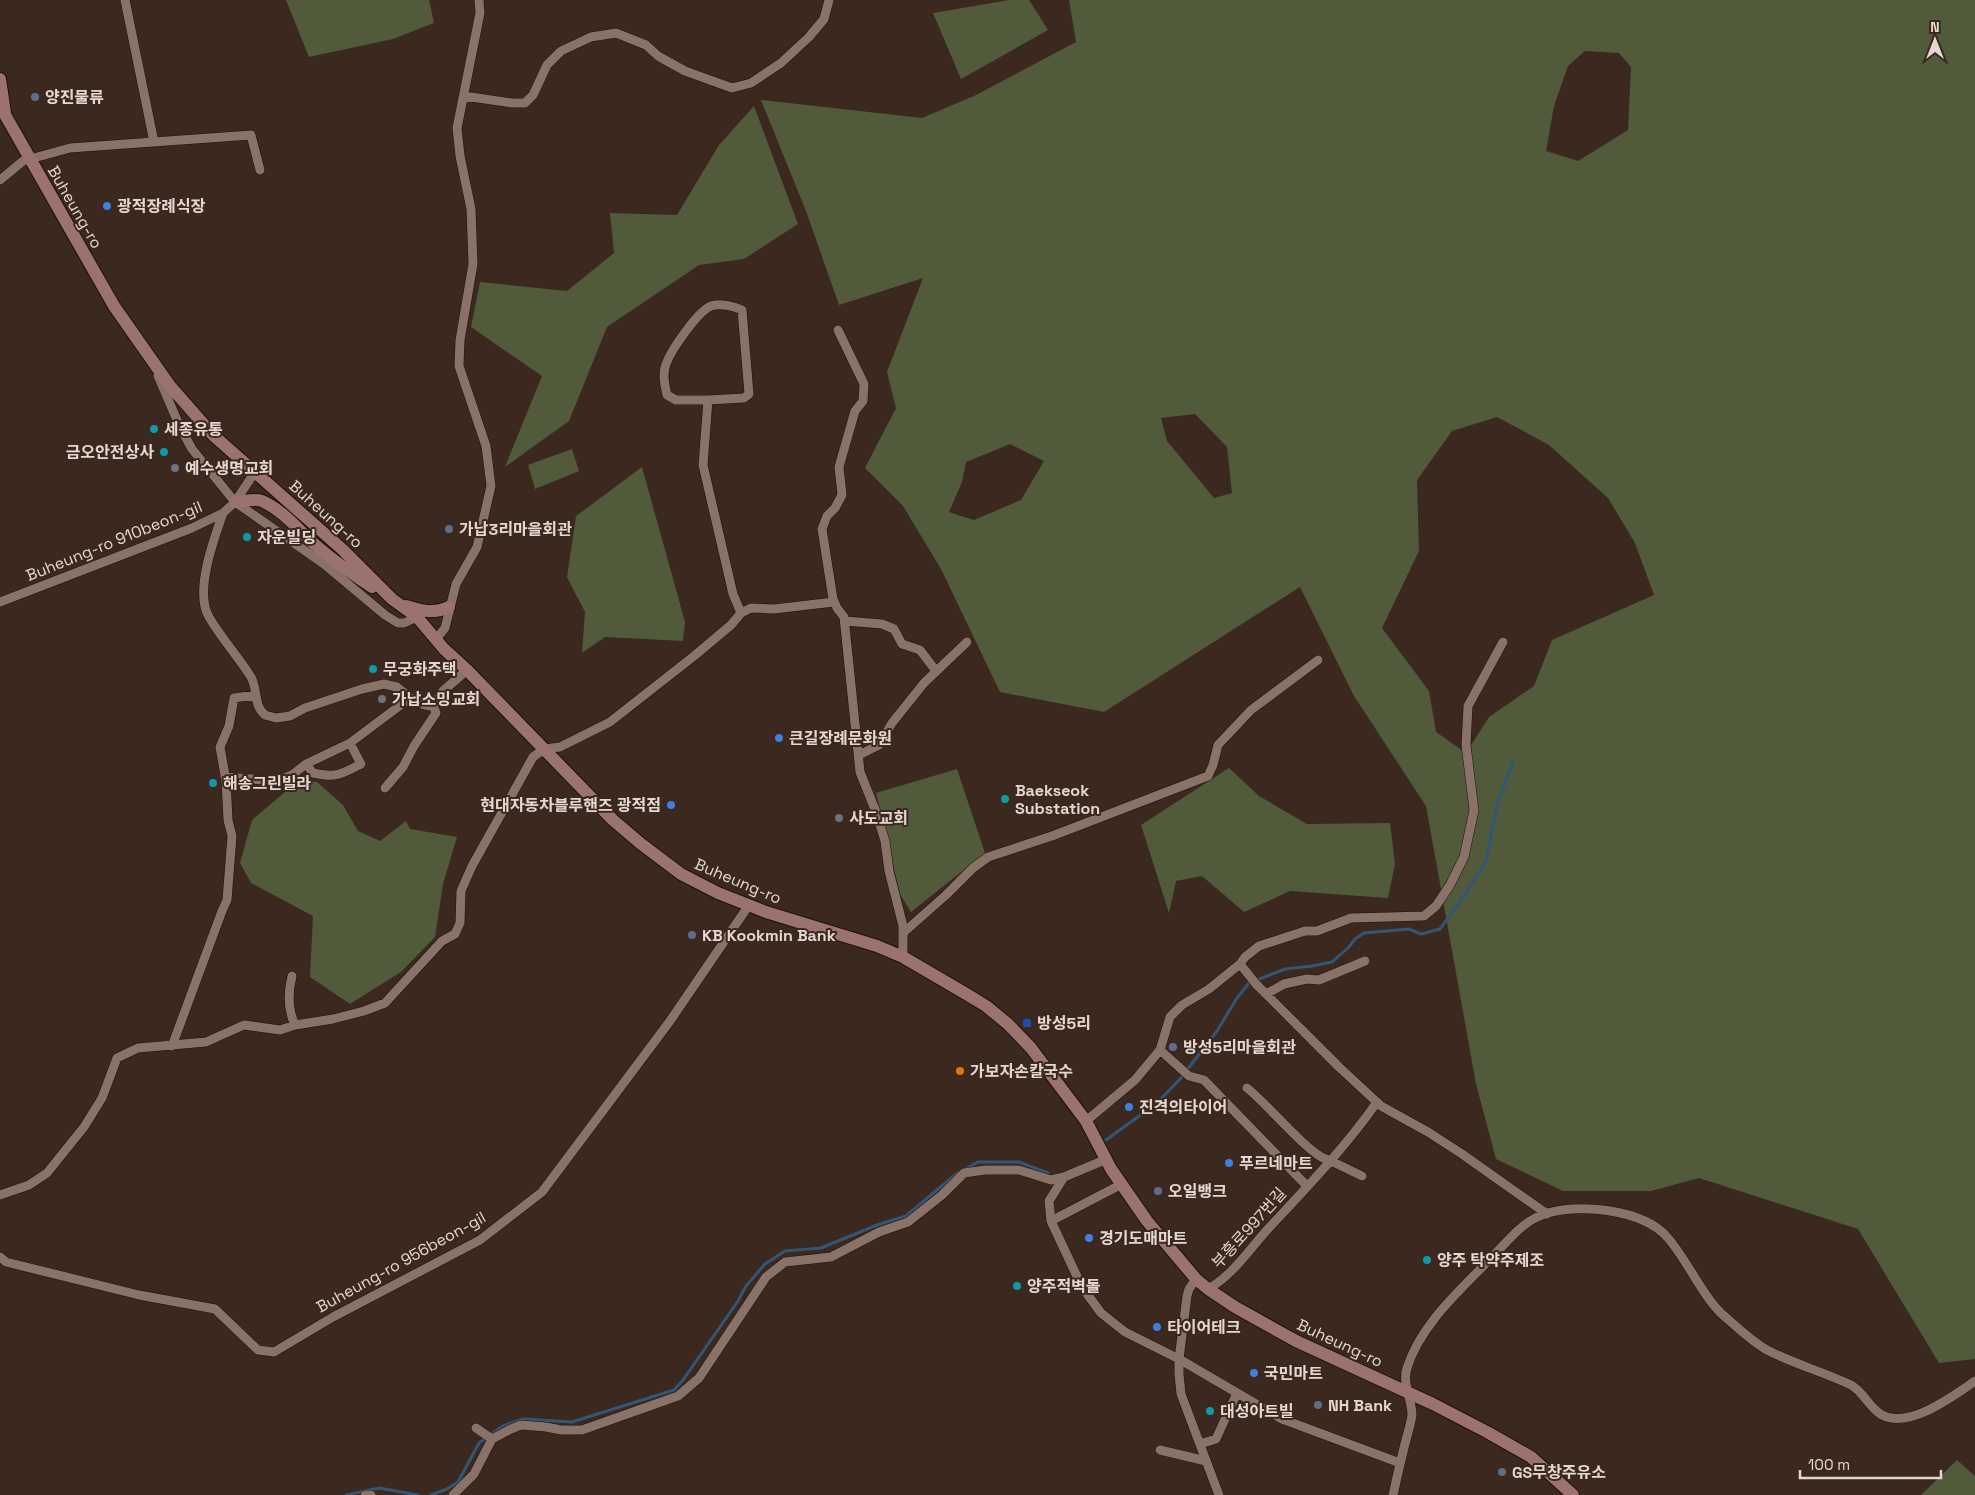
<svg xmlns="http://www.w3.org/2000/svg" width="1975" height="1495" font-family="'Space Grotesk','Noto Sans KR',sans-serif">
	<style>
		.green { fill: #515a3b; fill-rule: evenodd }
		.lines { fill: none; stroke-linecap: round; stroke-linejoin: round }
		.stream { stroke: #315677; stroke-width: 3 }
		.street-casing { stroke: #211008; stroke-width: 10 }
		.secondary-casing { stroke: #211008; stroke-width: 14 }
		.street { stroke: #897267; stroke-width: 9 }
		.secondary { stroke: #9b736e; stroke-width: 12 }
		.service-dot { fill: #5c6f8a; stroke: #3b281e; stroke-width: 2 }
		.shop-dot { fill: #3f7fe0; stroke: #3b281e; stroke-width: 2 }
		.culture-dot { fill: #0f9aa8; stroke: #3b281e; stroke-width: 2 }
		.worship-dot { fill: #6b7280; stroke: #3b281e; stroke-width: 2 }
		.transit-dot { fill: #1a4fb4; stroke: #3b281e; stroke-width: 2 }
		.food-dot { fill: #e8710a; stroke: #3b281e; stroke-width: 2 }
		.labels { text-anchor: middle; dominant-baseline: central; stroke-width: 4; stroke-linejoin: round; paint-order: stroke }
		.poi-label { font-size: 16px; font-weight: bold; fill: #e4d7d0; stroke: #3b281e; text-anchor: start }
		.street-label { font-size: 16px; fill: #e4d7d0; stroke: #3b281e }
	</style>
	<rect width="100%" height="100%" fill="#3b281e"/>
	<path class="green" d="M286 0H429L434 23 393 39 309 57Z
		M1009 0H1029L1048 30 961 79 933 13Z
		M1069 0H1975V1359L1939 1363 1858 1229 1699 1178 1651 1191H1563L1496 1159 1476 1084 1426 806 1354 696 1300 587 1104 712 1000 692 941 569 903 506 865 468 896 408 887 372 923 278 839 305 806 211 761 100 922 118 974 96 1076 42ZM1585 51 1619 53 1631 67 1628 130 1578 161 1546 151 1554 106 1568 66ZM1195 414 1227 447 1232 493 1214 498 1167 441 1161 418ZM1497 417 1549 445 1608 498 1635 543 1654 595 1552 640 1534 686 1489 717 1466 753 1436 732 1429 691 1382 628 1419 551 1417 480 1452 431ZM1010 444 1044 461 1021 500 974 520 949 512 962 482 966 462Z
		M754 106 798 224 744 259 699 265 607 327 569 421 505 467 542 376 471 327 480 282 567 291 614 253 610 213 677 215 719 145Z
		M572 449 579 471 535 489 528 465Z
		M642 467 685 622 683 641 605 637 582 653 585 612 567 577 576 516Z
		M1229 768 1259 796 1307 824 1390 823 1395 864 1388 898 1290 891 1244 912 1202 876 1176 881 1169 913 1141 825Z
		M957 769 985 853 911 912 900 894 876 793Z
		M299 780 317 782 343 805 358 831 380 841 406 821 410 829 457 837 443 884 435 937 401 972 350 1004 310 977 313 916 251 883 240 863 252 820Z
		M1957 1460 1975 1476V1495H1921Z"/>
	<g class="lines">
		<path class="stream" d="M1106 1140 1157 1103 1180 1079 1217 1031 1237 998 1249 983 1285 969 1312 966 1332 962 1349 947 1355 939 1364 933 1409 929 1421 934 1440 929 1466 893 1486 861 1498 801 1513 762
			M346 1495 379 1488 418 1495
			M431 1495 447 1489 458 1482 479 1443 503 1426 523 1419 572 1422 674 1390 683 1380 738 1301 746 1286 765 1264 785 1251 821 1248 877 1225 906 1216 956 1174 978 1162H1019L1048 1173"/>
		<g class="street-casing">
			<path id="street" d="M125 0 154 142
				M464 96 512 103H525L533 95 547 65 561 51 591 37 616 33 646 45 658 56 685 71 732 88 751 83 781 63 809 37 824 19 829 0
				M0 180 23 161 70 148 251 135 260 170
				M838 330 864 384 863 401 855 411 839 467 842 495 835 508 827 516 822 529 833 599 837 608 844 617 860 772 876 812 885 841 889 871 903 926V957
				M158 376 180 427 192 449 235 502 324 564 385 615 398 623H404L417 617
				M708 400H676L667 395C665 386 662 374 666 364 671 350 698 311 711 306 720 303 734 306 742 310L749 394 744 398 708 400 703 465 733 594 741 613
				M223 513C214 539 194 592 209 617 221 638 238 656 251 677 258 689 253 705 265 715L276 718 290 716 305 708 362 689 384 684 397 687 417 703 429 706 433 705 443 691 467 670
				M0 602 192 528 223 513 235 502 255 472
				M845 621 882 624 894 629 902 644 920 650 936 671
				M437 638 445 628 456 584 477 547 491 486 486 446 459 366 460 340 473 264 471 209 460 156 457 128 480 13 479 0
				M859 755 879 745 892 723 924 683 967 642
				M306 764 313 773C336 778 340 775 361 764L350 743
				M225 777 278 781 292 775 306 764 350 743 410 698
				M385 788 403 767 414 746 436 713 433 705
				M903 933 946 895 973 868 988 857 1052 836 1208 776 1213 765 1218 745 1251 710 1318 660
				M1240 964 1256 984 1339 1067 1381 1106 1428 1132 1462 1154 1547 1214
				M292 976C288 992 288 1010 295 1025
				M1266 994 1284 984 1307 979 1319 980 1365 961
				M172 1046 222 911 227 900 232 836 228 820 226 781 220 747 229 726 234 698 256 695
				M1160 1050 1189 1076 1204 1080 1307 1186
				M1247 1088C1266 1102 1311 1158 1329 1160L1362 1176
				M1086 1121 1135 1080 1160 1050 1170 1017 1182 1005 1209 989 1240 964 1245 957 1259 946 1305 931H1317L1351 918 1424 916 1436 906 1450 885 1464 857 1474 810 1466 745 1468 706 1503 642
				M1122 1184 1051 1221 1082 1287 1101 1313 1125 1332 1179 1359 1282 1419 1400 1463
				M0 1195 29 1185 47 1173 84 1127 102 1098 117 1058 138 1048 206 1042 244 1025 280 1030 295 1025 333 1019 364 1011 385 1003 442 941 455 934 460 923 461 891 472 866 533 757 544 749 560 747 610 722 694 656 731 625 741 613 751 608 774 609 834 602
				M1051 1221 1049 1201 1064 1177
				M0 1257 6 1262 139 1295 215 1309 258 1350 274 1352 333 1317 480 1240 542 1192 670 1021 749 905
				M1196 1279 1189 1289 1187 1296 1179 1359V1374L1181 1394 1219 1495
				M1208 1289C1232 1276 1249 1250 1267 1230 1305 1189 1345 1148 1377 1102
				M476 1428 492 1439
				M1200 1444 1216 1439 1237 1393
				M1160 1450 1206 1461
				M365 1495H371
				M453 1495 474 1474 492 1439 511 1429 521 1425 546 1427 561 1430H582L678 1396 699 1378 766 1277 785 1262 831 1257 879 1232 908 1222 942 1195 964 1173 985 1170H1019L1051 1180 1064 1177 1107 1159
				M1393 1495C1397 1477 1401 1459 1406 1440 1408 1432 1411 1423 1412 1415 1412 1400 1402 1383 1407 1368 1421 1323 1462 1289 1493 1256 1508 1241 1522 1222 1542 1215 1576 1202 1644 1209 1668 1238 1687 1260 1703 1297 1723 1315 1737 1327 1751 1341 1767 1350 1794 1364 1824 1372 1851 1385 1864 1392 1869 1408 1882 1415 1909 1429 1952 1397 1975 1381"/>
		</g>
		<g class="secondary-casing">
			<path id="secondary" d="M0 79 5 113
				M0 106 114 306 170 386 214 436 343 550 392 599 417 617 444 649 467 670 613 820 640 843 681 874 718 893 766 912 877 946 903 957 968 995 986 1006 1008 1024 1031 1048 1086 1121 1111 1169 1147 1221 1196 1279 1208 1289 1235 1307 1296 1341 1433 1404 1487 1432 1531 1457 1573 1495
				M235 502C243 502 254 498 262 501 282 510 297 528 313 543 331 559 351 573 372 587
				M406 606C421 611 434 614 449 607"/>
		</g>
		<use href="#street" class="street"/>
		<use href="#secondary" class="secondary"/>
	</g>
	<g class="service-dot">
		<circle cx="35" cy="97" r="5"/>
		<circle cx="449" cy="529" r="5"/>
		<circle cx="692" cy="935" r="5"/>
		<circle cx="1173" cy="1047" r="5"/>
		<circle cx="1158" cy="1191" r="5"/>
		<circle cx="1318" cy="1405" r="5"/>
		<circle cx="1502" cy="1472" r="5"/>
	</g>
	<g class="shop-dot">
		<circle cx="107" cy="206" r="5"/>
		<circle cx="779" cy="738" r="5"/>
		<circle cx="671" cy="805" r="5"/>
		<circle cx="1129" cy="1107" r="5"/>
		<circle cx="1229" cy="1163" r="5"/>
		<circle cx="1089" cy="1238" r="5"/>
		<circle cx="1157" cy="1327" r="5"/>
		<circle cx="1254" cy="1373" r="5"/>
	</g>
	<g class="culture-dot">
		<circle cx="154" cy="429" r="5"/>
		<circle cx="164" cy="452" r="5"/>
		<circle cx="247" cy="537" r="5"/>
		<circle cx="373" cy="669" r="5"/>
		<circle cx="213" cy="783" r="5"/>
		<circle cx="1005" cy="799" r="5"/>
		<circle cx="1427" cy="1260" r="5"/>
		<circle cx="1017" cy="1286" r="5"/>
		<circle cx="1210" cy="1411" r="5"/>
	</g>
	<g class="worship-dot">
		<circle cx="175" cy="468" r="5"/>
		<circle cx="382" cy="699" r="5"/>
		<circle cx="839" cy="818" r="5"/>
	</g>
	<rect class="transit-dot" x="1022" y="1018" width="10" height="10" rx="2.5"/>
	<circle class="food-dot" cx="960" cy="1071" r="5"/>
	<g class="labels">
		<g class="poi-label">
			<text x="45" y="97">양진물류</text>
			<text x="117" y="206">광적장례식장</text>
			<text x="164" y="429">세종유통</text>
			<text x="154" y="452" text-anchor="end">금오안전상사</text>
			<text x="185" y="468">예수생명교회</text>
			<text x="459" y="529">가납3리마을회관</text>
			<text x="257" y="537">자운빌딩</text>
			<text x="383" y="669">무궁화주택</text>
			<text x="392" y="699">가납소밍교회</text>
			<text x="789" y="738">큰길장례문화원</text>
			<text x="223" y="783">해송그린빌라</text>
			<text x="1015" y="790">Baekseok<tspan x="1015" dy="18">Substation</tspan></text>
			<text x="661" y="805" text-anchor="end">현대자동차블루핸즈 광적점</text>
			<text x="849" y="818">사도교회</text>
			<text x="702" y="935">KB Kookmin Bank</text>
			<text x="1037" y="1023">방성5리</text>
			<text x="1183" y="1047">방성5리마을회관</text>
			<text x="970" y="1071">가보자손칼국수</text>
			<text x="1139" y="1107">진격의타이어</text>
			<text x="1239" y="1163">푸르네마트</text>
			<text x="1168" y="1191">오일뱅크</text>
			<text x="1099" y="1238">경기도매마트</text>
			<text x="1437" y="1260">양주 탁약주제조</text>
			<text x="1027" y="1286">양주적벽돌</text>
			<text x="1167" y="1327">타이어테크</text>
			<text x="1264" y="1373">국민마트</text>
			<text x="1328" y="1405">NH Bank</text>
			<text x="1220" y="1411">대성아트빌</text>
			<text x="1512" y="1472">GS무창주유소</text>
		</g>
		<g class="street-label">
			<text transform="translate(75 207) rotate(60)">Buheung-ro</text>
			<text transform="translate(326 514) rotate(42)">Buheung-ro</text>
			<text transform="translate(114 541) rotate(-22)">Buheung-ro 910beon-gil</text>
			<text transform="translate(738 881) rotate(23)">Buheung-ro</text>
			<text transform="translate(1249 1228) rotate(-48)">부흥로997번길</text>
			<text transform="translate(401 1262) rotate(-29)">Buheung-ro 956beon-gil</text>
			<text transform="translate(1340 1343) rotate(25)">Buheung-ro</text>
		</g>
	</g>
	<g transform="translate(1935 40)" stroke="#3b281e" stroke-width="4" paint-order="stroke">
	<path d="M0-4L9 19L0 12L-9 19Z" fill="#e4d7d0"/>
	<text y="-8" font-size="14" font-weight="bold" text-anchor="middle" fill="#e4d7d0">N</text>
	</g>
	<path d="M1800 1470v8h141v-8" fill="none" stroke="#e4d7d0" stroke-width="2.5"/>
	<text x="1808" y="1470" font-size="15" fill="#e4d7d0" stroke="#3b281e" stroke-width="4" paint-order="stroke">100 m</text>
</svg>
